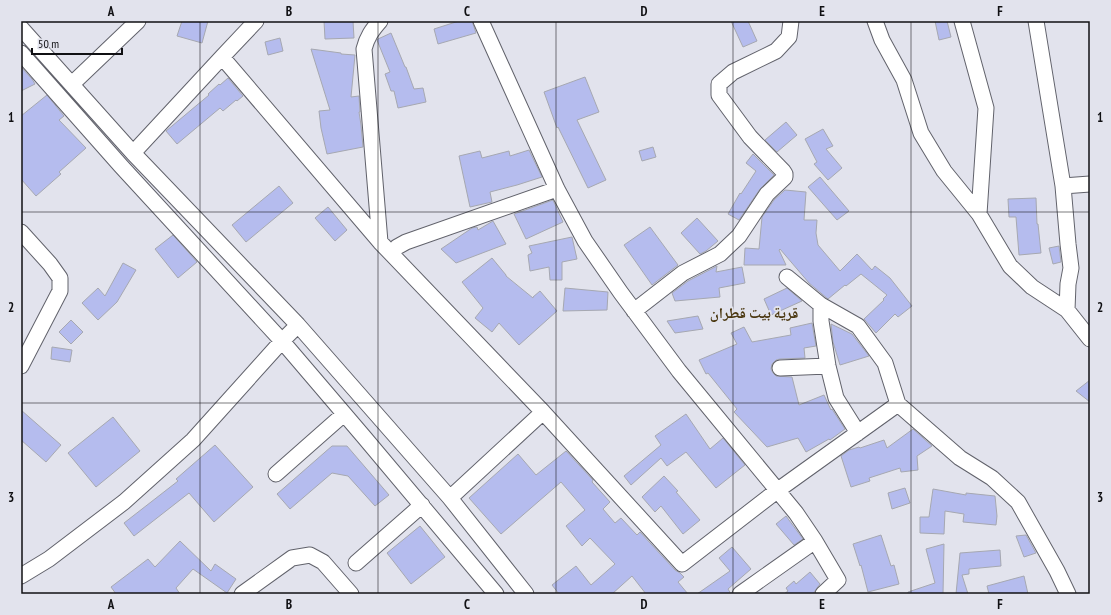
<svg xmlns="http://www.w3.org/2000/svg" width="1111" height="615" font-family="'PT Sans Narrow','Noto Naskh Arabic',sans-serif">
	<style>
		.building { fill: #b5bcee; stroke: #a6a8b1 }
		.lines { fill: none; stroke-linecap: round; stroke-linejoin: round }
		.minor-casing { stroke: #61626b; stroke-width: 17 }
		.minor { stroke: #fff; stroke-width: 15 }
		.grid { fill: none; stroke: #101013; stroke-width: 1; stroke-opacity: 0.55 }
		.labels { text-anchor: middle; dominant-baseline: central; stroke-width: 3.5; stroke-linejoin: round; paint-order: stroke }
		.district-label { font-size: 15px; font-weight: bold; fill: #4a3710; stroke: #e2e3ed }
		.neatline { fill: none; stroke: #101013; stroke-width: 1.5 }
		.grid-label { font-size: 13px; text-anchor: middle; font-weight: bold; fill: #101013 }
	</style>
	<rect width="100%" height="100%" fill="#e2e3ed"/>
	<path class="building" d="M182 21H208L202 43 177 36Z
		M324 21H353L354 38 325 39Z
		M459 21H472L476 33 438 44 434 29Z
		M731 21H748L757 41 743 47Z
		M935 21H947L951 37 939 40Z
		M391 33 405 67H406L414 89 423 88 426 102 398 108 394 91H391L385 74 390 72 377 40 378 39Z
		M280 38 283 51 268 55 265 42Z
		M311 49 341 53V54L355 55 351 97 359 96 360 112H359L361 125 363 147 327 154 321 128 319 111 330 110Z
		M21 67 32 79 35 84 21 91Z
		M585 77 599 112 577 120 606 180 588 188 558 127 557 128 544 92Z
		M228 78 243 96 237 101 236 100 223 111 220 108 177 144 166 131 209 95 208 94 219 84 220 85Z
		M47 95 64 116 59 120 86 148 59 172 61 174 36 196 21 179V116Z
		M786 122 797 135 777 152 765 140Z
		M823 129 833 146 826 149 842 168 828 180 814 164 817 162 805 139Z
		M653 147 656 157 642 161 639 151Z
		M529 150 542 177 517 185 490 192 492 202 470 207 459 156 480 151 482 158 509 151 510 156Z
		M753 154 774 175 760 189 739 220 728 214 740 193 741 194 756 171 746 163Z
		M820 177 849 211 837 220 808 187Z
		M279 186 293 203 246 242 232 225Z
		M785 190 806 192 804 220H817L816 233 818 245 840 271 857 254 872 270 875 266 890 278 912 306 898 317 895 314 876 333 864 319 884 300 883 299 887 295 861 274 846 286 845 285 828 299 809 283 780 249 779 250 786 265H744L745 248 759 249 762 217 774 200Z
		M1036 198 1037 224H1038L1041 253 1019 255 1016 217H1009L1008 199Z
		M553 200 563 222 526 239 514 214Z
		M328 207 347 230 335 241 315 218Z
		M697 218 718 241 706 251 700 254 681 233Z
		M493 221 506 244 456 263 441 249 472 228 477 227 478 230Z
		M650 227 678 265 652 285 624 245Z
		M173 235 197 262 178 278 155 249Z
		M572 237 577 259 562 262V280H550L549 267 530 271 528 255 532 253 529 246Z
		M1059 246 1061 262 1053 264 1049 248Z
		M492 258 506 275V276L533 298V297L540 291 557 311 519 345 499 323 492 332 475 318 483 308 462 282Z
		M123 263 136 270 117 302 98 320 82 303 98 288 105 296Z
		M717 266 716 272 742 267 745 283 719 288 720 297 675 301 672 293 688 281Z
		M565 288 608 292 607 310 563 311Z
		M787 288 802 301 771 315 764 299Z
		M698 316 703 329 675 333 667 321Z
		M71 320 83 332 71 344 59 332Z
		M812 323 816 346 804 348 805 358 780 359 776 360 772 364 771 369 773 373 776 376 792 377 799 405 824 395 831 410 832 409 845 429 830 440 829 439 806 452 798 438 767 447 734 412 737 409 708 373 706 374 699 360 737 344 731 333 744 327 752 342 791 335 790 328Z
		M831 324 852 334 869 356 840 365 833 342Z
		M52 347 72 350 70 362 51 359Z
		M1090 380V402L1076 391Z
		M21 410 61 445 46 462 21 440Z
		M686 414 710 449 723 438 745 465 716 488 686 452 667 466 661 458 631 485 624 476 661 445 655 436Z
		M113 417 140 451 96 487 68 453Z
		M913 429 932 446 917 456 918 470 901 472 900 468 869 478 870 481 851 487 841 456 849 450 859 447 860 448 884 440 887 448Z
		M215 445 253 487 214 522 189 493 134 536 124 523 178 481 176 479Z
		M332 446H347L389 495 375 506 348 476 332 473 290 509 277 494Z
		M566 451 593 480 592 482 610 502 603 509 615 523 621 518 637 535 640 532 675 570 680 573 684 577 678 582 688 594H646L632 576 612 594H559L552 585 576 566 591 585 615 564 590 538 582 546 566 526 585 510 561 482 501 534 469 498 518 454 536 475Z
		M664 476 678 491 676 492 700 520 683 534 661 506 655 512 642 497Z
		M905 488 910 503 892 509 888 493Z
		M933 489 966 495V493L995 496 997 516 996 525 963 522 964 514 945 511 944 534 920 533V517H929Z
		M786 516 803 539 794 545 776 524Z
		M420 526 445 557 411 584 387 553Z
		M881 535 891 566 894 565 899 584 868 592 861 565 860 566 853 544Z
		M1026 535 1036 553 1024 557 1016 536Z
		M180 541 211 571 215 564 236 579 227 593 193 569 176 588 180 594H116L111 587 148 559 155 567Z
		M944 544 943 594H908V592L935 583 926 549Z
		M732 547 751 569 728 589 731 594H697L730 571 719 558Z
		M1000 550 1001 566 969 569V574L962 575 968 594H956L960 553Z
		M810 572 820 584 817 588 813 594H784L788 591 786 588 794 581 796 584Z
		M1024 576 1028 594H989L987 586Z"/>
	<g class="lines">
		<g class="minor-casing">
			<path id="minor" d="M481 21 557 189 585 241 621 293 679 371 796 513 815 541 838 580 823 594
				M875 21 882 40 904 80 921 133 944 171 979 214 1010 266 1032 287 1067 310 1090 339
				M962 21 986 108 979 214
				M1036 21 1063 186 1068 244 1071 268 1068 284 1067 310
				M21 28 133 153 298 325 450 498 526 594
				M21 53 121 166 282 341 364 437 496 594
				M222 57 380 242 543 412 682 564 778 490 898 404
				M72 84 138 21
				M133 153 222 57 256 21
				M1063 186 1090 184
				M21 232 50 264 60 278V291L21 366
				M380 242 364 49C367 37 372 30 380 21
				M392 254 397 247 406 242 557 189
				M787 277 821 305 858 326 885 363 898 404 960 458 992 478 1018 502 1057 571 1068 594
				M821 305V321L828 366 836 398 858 433
				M634 311 683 273 720 254 739 236 767 194 785 177V174L783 171 750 137 719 95V84L733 72 776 51 789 37 791 21
				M780 368 828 366
				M276 474 344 414
				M450 498 543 412
				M356 563 422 505
				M21 576 49 559 124 502 193 440 282 341 298 325
				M242 594 292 558 310 555 323 562 351 594
				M740 594 815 541"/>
		</g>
		<use href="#minor" class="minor"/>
	</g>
	<path class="grid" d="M200 21V594M378 21V594M556 21V594M733 21V594M911 21V594M21 212H1090M21 403H1090"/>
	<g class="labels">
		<g class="district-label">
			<text x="754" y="312">قرية بيت قطران</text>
		</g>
	</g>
	<rect width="1111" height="615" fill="none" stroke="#e2e3ed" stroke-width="44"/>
	<path d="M32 48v6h90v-6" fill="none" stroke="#101013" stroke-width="2"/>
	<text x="38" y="48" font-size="12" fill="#101013" stroke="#e2e3ed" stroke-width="3" paint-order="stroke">50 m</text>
	<rect x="22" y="22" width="1067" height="571" class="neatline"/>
	<g class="grid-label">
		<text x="111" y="16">A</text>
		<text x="289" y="16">B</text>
		<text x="467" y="16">C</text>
		<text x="644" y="16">D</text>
		<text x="822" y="16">E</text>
		<text x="1000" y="16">F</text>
		<text x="11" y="122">1</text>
		<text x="1100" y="122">1</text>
		<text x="11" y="312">2</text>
		<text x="1100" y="312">2</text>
		<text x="11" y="502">3</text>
		<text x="1100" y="502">3</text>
		<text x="111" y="609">A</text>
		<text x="289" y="609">B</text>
		<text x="467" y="609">C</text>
		<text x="644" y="609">D</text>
		<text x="822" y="609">E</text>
		<text x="1000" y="609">F</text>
	</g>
</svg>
